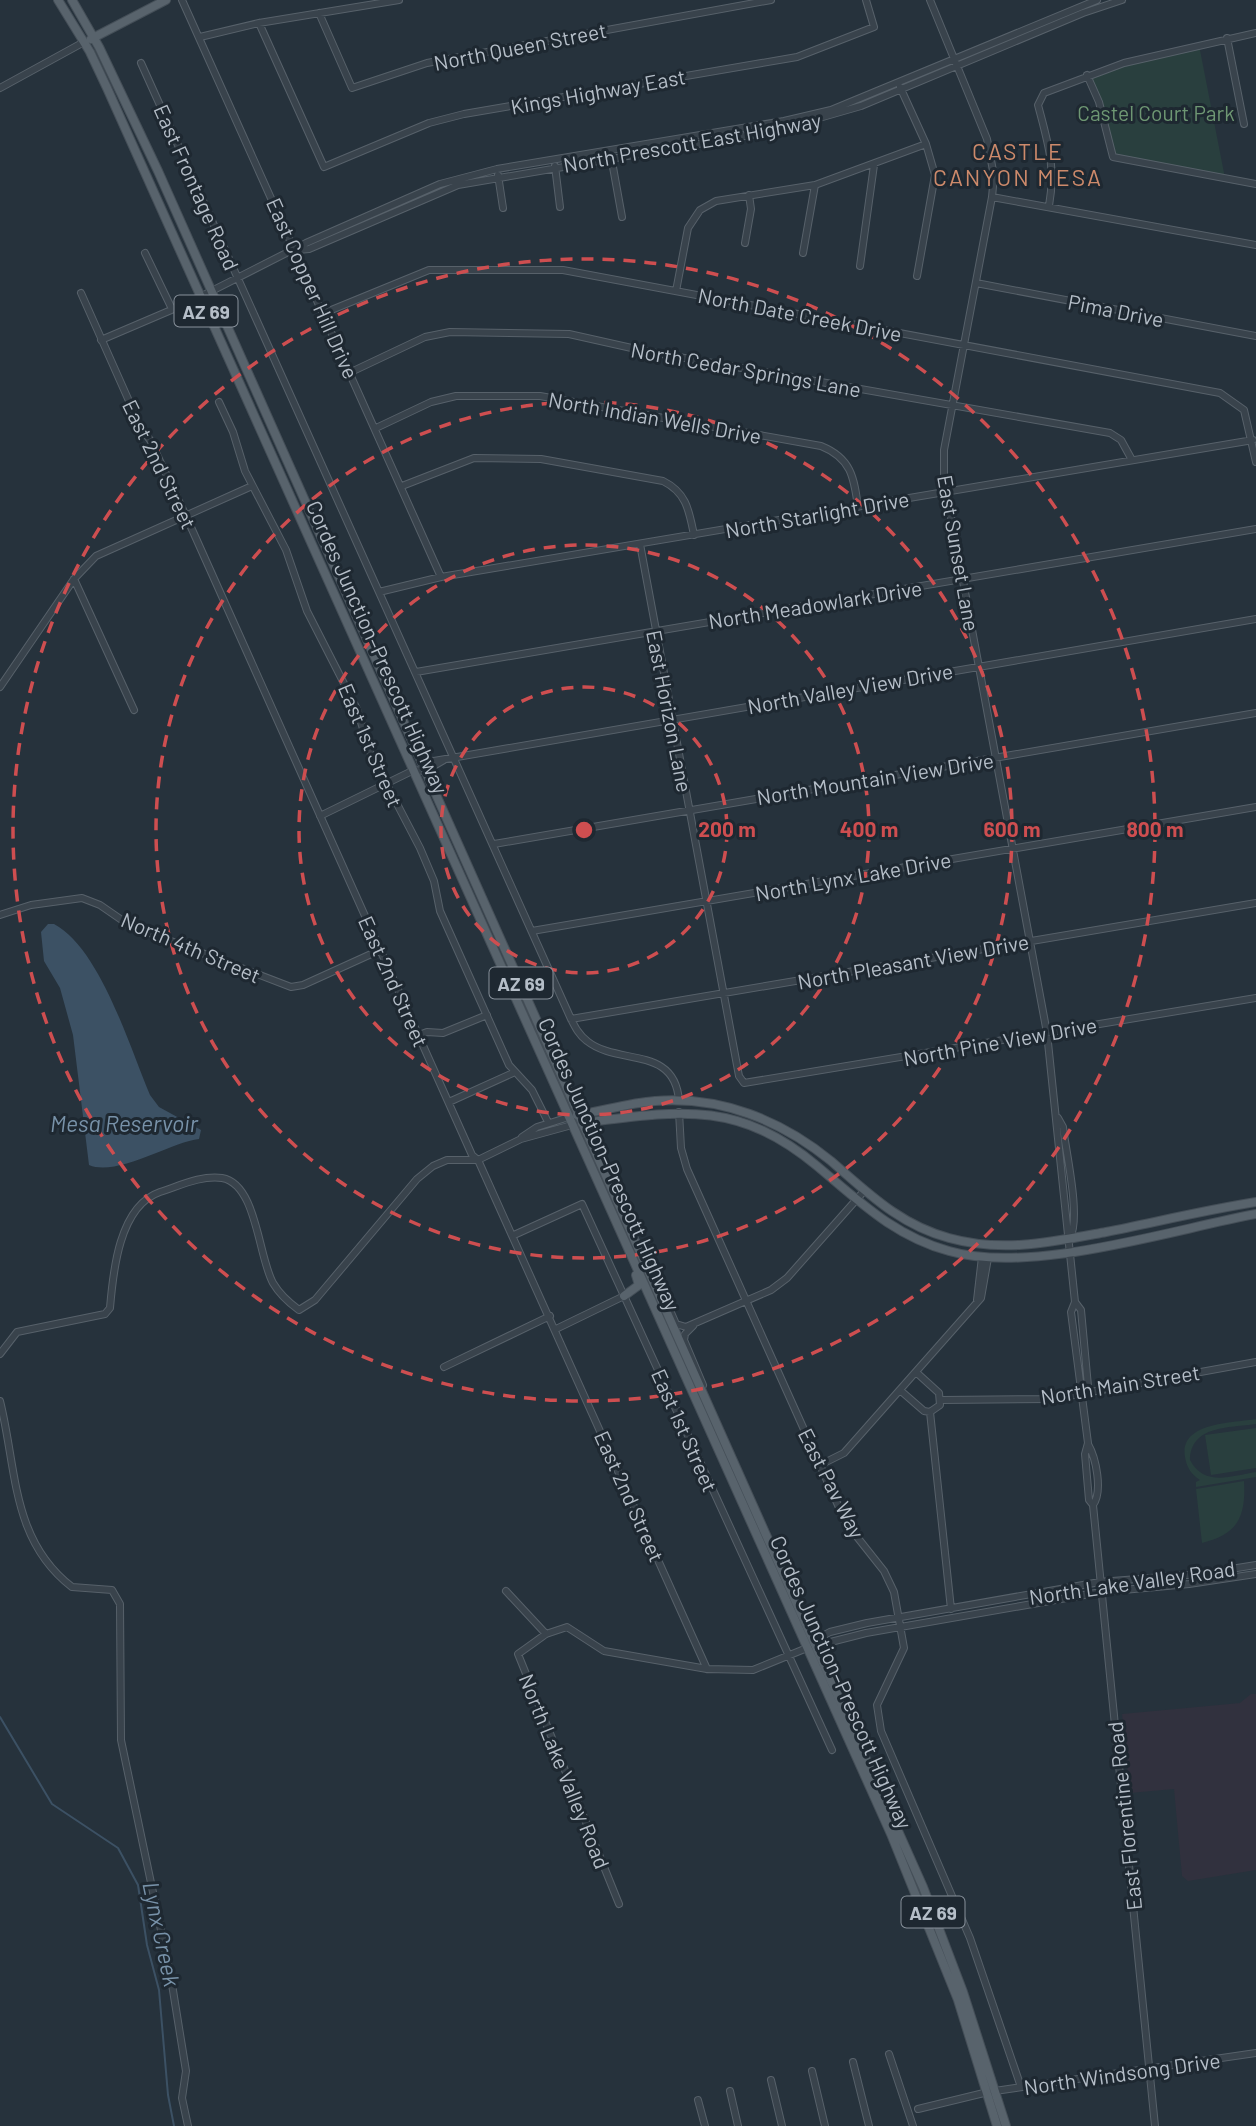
<svg xmlns="http://www.w3.org/2000/svg" width="1256" height="2126" font-family="Barlow,sans-serif">
	<style>
		.medical { fill: #31313e }
		.green { fill: #293f3e }
		.water { fill: #3c5164 }
		.lines { fill: none; stroke-linecap: round; stroke-linejoin: round }
		.stream { stroke: #3c5164; stroke-width: 2 }
		.minor-casing { stroke: #57616a; stroke-width: 8 }
		.major-casing { stroke: #454f58; stroke-width: 10 }
		.minor { stroke: #39434c; stroke-width: 6 }
		.major { stroke: #58636c; stroke-width: 8 }
		.ring { fill: none; stroke: #ce4e50; stroke-width: 3.5; stroke-dasharray: 12 9 }
		.labels { text-anchor: middle; dominant-baseline: central; stroke-width: 6; stroke-linejoin: round; paint-order: stroke }
		.shield { fill: #1e2831; stroke: #88919b; stroke-width: 2 }
		.shield-label { font-size: 19px; font-weight: bold; fill: #b5bec8 }
		.street-label { font-size: 21px; fill: #b5bec8; stroke: #1e2831 }
		.park-label { font-size: 21px; fill: #6e9773; stroke: #1e2831 }
		.neighbourhood-label { font-size: 23px; letter-spacing: 2px; fill: #cd8a6b; stroke: #1e2831 }
		.water-label { font-size: 23px; font-style: italic; fill: #7892a9; stroke: #1e2831 }
		.centre { fill: #ce4e50; stroke: #1e2831; stroke-width: 3.5 }
		.ring-label { font-size: 21px; text-anchor: middle; font-weight: bold; fill: #ce4e50; stroke: #1e2831; stroke-width: 6; stroke-linejoin: round; paint-order: stroke }
	</style>
	<rect width="100%" height="100%" fill="#26323c"/>
	<path class="medical" d="M1251 1694H1256V1870L1188 1881 1182 1876 1174 1789 1130 1793 1122 1714 1240 1703Z"/>
	<path class="green" d="M1199 45 1225 178 1113 157 1087 75Z
		M1256 1419V1424C1229 1428 1191 1425 1190 1460 1204 1487 1231 1476 1256 1472V1477L1196 1487V1482L1200 1480C1191 1474 1187 1468 1185 1457 1179 1422 1233 1423 1256 1419Z
		M1256 1428V1468L1211 1475 1205 1435Z
		M1244 1481C1246 1517 1238 1534 1202 1543L1196 1489Z"/>
	<path class="water" d="M48 924H54C100 948 130 1048 150 1095L159 1107 201 1130 199 1139C171 1142 117 1177 89 1165L73 1035 60 988 44 961 41 932Z"/>
	<g class="lines">
		<path class="stream" d="M0 1717 52 1804 118 1848 138 1885 147 1945 159 1990 168 2095 174 2126"/>
		<g class="minor-casing">
			<path id="minor" d="M182 0 441 577
				M930 0 987 139 994 176 992 197 944 450V479L1047 1033 1075 1302
				M319 13 352 88 427 63 771 0
				M259 23 324 167 429 123 464 114 797 57 874 27 866 0
				M200 37 259 23 399 0
				M1227 38 1244 124
				M141 63 571 1019C575 1027 579 1035 587 1041 618 1066 675 1045 679 1101
				M1087 75 1099 102 1113 157 1256 184
				M900 87 926 144 935 175 917 276
				M0 88 84 42
				M611 156 622 217
				M555 166 560 207
				M498 175 503 208
				M992 197 1256 245
				M1049 206C1056 167 1048 143 1038 105L1044 93 1124 63 1256 33
				M745 243 751 209 749 195
				M298 250 309 249 458 185 774 131 861 106 1083 13 1122 0
				M145 253 172 309
				M803 253 815 185
				M860 266 874 165
				M976 283 1256 336
				M676 291 688 228 700 210 716 201 815 185 926 144
				M81 293 141 428 150 440 186 516 472 1155 478 1160 707 1669
				M324 313 429 270H563L1220 393 1244 410 1256 462
				M101 340 190 302 306 243 440 184 497 169 784 121 831 110 1097 0
				M351 372 425 337 450 332 569 334 645 351 1110 433 1121 440 1132 460
				M219 402 233 432 245 471 286 550 307 611 357 709 370 752 420 848 434 881 440 911 509 1065 532 1090 548 1122
				M376 428 431 402 456 396H540L821 446C851 458 854 477 858 507
				M402 486 474 458 541 459 663 481C687 493 689 511 694 535
				M640 544 739 1076 744 1083 1256 998
				M74 579 134 710
				M379 592 441 577 1253 440
				M416 672 1256 529
				M0 687 74 579 96 556 252 486
				M420 760 434 761 1256 619
				M320 816 414 770 425 771 444 760
				M494 844 1256 713
				M0 915 31 905 82 898 100 905 129 925 291 987 303 985 380 950
				M532 931 1256 807
				M571 1019 1256 903
				M419 1035 427 1032 443 1033 487 1015
				M449 1102 515 1072
				M679 1112 681 1148 687 1169 846 1523 884 1571 894 1592 904 1648 877 1705 881 1731 970 1938 1021 2087
				M1058 1118 1063 1127C1066 1153 1081 1216 1070 1238
				M522 1137 537 1127 569 1117
				M514 1235 582 1204 832 1750
				M977 1300 982 1257
				M666 1301 676 1324 686 1327 771 1290 787 1278 864 1191
				M693 1326 685 1334 684 1340 703 1385
				M556 1329 624 1296
				M0 1354 17 1332 105 1314 110 1308C113 1272 119 1206 160 1192 179 1186 201 1175 222 1178 257 1184 258 1256 273 1283 280 1295 288 1302 299 1310L315 1300 417 1179 433 1166 447 1160H478L521 1139 572 1125
				M444 1367 550 1316
				M901 1391 924 1411 930 1412 940 1405 939 1393 917 1373
				M1083 1394 1088 1386 1081 1310 1075 1302 1071 1312 1088 1443 1085 1454 1089 1500 1093 1505 1155 2126
				M942 1400 1052 1399 1256 1362
				M0 1401C17 1469 11 1540 72 1587L112 1590 120 1604 121 1740 171 1978 186 2071 182 2098 188 2126
				M930 1412 951 1609
				M1088 1444C1096 1458 1103 1491 1093 1505
				M820 1465 844 1453 981 1298 988 1258
				M506 1591 546 1634
				M811 1642 830 1632 867 1623 1100 1582 1200 1574 1256 1565
				M619 1904 518 1654 546 1634 567 1627 604 1651 707 1669 753 1670 807 1648 866 1633 1101 1592 1189 1584 1256 1574
				M889 2054 913 2126
				M853 2062 869 2126
				M812 2071 825 2126
				M771 2080 782 2126
				M730 2091 738 2126
				M698 2100 705 2126
				M918 2109 988 2092 1256 2053"/>
		</g>
		<g class="major-casing">
			<path id="major" d="M58 0 90 52 107 88 891 1834 958 2000 997 2126
				M72 0 99 47 158 171 923 1887 963 1992 1006 2126
				M91 39 166 0
				M577 1115C603 1111 629 1103 655 1101 721 1096 781 1120 831 1161 868 1193 900 1225 949 1238 1003 1253 1052 1242 1106 1232 1156 1222 1206 1210 1256 1202
				M582 1123C677 1111 737 1099 817 1166 859 1201 894 1236 949 1251 1031 1275 1170 1230 1256 1214
				M624 1296 639 1285 636 1275"/>
		</g>
		<use href="#minor" class="minor"/>
		<use href="#major" class="major"/>
	</g>
	<g class="ring">
		<circle cx="584" cy="830" r="143"/>
		<circle cx="584" cy="830" r="285"/>
		<circle cx="584" cy="830" r="428"/>
		<circle cx="584" cy="830" r="571"/>
	</g>
	<g class="labels">
		<g class="shield">
			<rect x="174.5" y="295.5" width="63" height="31" rx="5"/>
			<rect x="489.5" y="967.5" width="63" height="31" rx="5"/>
			<rect x="901.5" y="1896.5" width="63" height="31" rx="5"/>
		</g>
		<g class="shield-label">
			<text x="206" y="311">AZ 69</text>
			<text x="521" y="983">AZ 69</text>
			<text x="933" y="1912">AZ 69</text>
		</g>
		<g class="street-label">
			<text transform="translate(520 46) rotate(-11)">North Queen Street</text>
			<text transform="translate(598 91) rotate(-10)">Kings Highway East</text>
			<text transform="translate(692 142) rotate(-10)">North Prescott East Highway</text>
			<text transform="translate(197 187) rotate(66)">East Frontage Road</text>
			<text transform="translate(313 288) rotate(66)">East Copper Hill Drive</text>
			<text transform="translate(1116 310) rotate(11)">Pima Drive</text>
			<text transform="translate(800 314) rotate(11)">North Date Creek Drive</text>
			<text transform="translate(746 369) rotate(10)">North Cedar Springs Lane</text>
			<text transform="translate(655 417) rotate(10)">North Indian Wells Drive</text>
			<text transform="translate(160 464) rotate(64)">East 2nd Street</text>
			<text transform="translate(817 514) rotate(-10)">North Starlight Drive</text>
			<text transform="translate(959 553) rotate(80)">East Sunset Lane</text>
			<text transform="translate(815 604) rotate(-9)">North Meadowlark Drive</text>
			<text transform="translate(378 647) rotate(66)">Cordes Junction–Prescott Highway</text>
			<text transform="translate(850 688) rotate(-10)">North Valley View Drive</text>
			<text transform="translate(670 711) rotate(79)">East Horizon Lane</text>
			<text transform="translate(371 745) rotate(67)">East 1st Street</text>
			<text transform="translate(875 778) rotate(-9)">North Mountain View Drive</text>
			<text transform="translate(853 876) rotate(-10)">North Lynx Lake Drive</text>
			<text transform="translate(191 947) rotate(23)">North 4th Street</text>
			<text transform="translate(913 961) rotate(-10)">North Pleasant View Drive</text>
			<text transform="translate(394 981) rotate(66)">East 2nd Street</text>
			<text transform="translate(1000 1041) rotate(-10)">North Pine View Drive</text>
			<text transform="translate(610 1164) rotate(66)">Cordes Junction–Prescott Highway</text>
			<text transform="translate(1120 1384) rotate(-9)">North Main Street</text>
			<text transform="translate(685 1430) rotate(66)">East 1st Street</text>
			<text transform="translate(832 1483) rotate(63)">East Pav Way</text>
			<text transform="translate(630 1496) rotate(66)">East 2nd Street</text>
			<text transform="translate(1132 1582) rotate(-8)">North Lake Valley Road</text>
			<text transform="translate(842 1682) rotate(66)">Cordes Junction–Prescott Highway</text>
			<text transform="translate(565 1771) rotate(68)">North Lake Valley Road</text>
			<text transform="translate(1124 1816) rotate(-96)">East Florentine Road</text>
			<text transform="translate(1122 2073) rotate(-8)">North Windsong Drive</text>
		</g>
		<g class="park-label">
			<text x="1156" y="112">Castel Court Park</text>
		</g>
		<g class="neighbourhood-label">
			<text x="1018" y="151">CASTLE<tspan x="1018" dy="26">CANYON MESA</tspan></text>
		</g>
		<g class="water-label">
			<text x="124" y="1123">Mesa Reservoir</text>
			<text transform="translate(162 1934) rotate(78)">Lynx Creek</text>
		</g>
	</g>
	<circle cx="584" cy="830" r="10" class="centre"/>
	<g class="ring-label">
		<text x="727" y="837">200 m</text>
		<text x="869" y="837">400 m</text>
		<text x="1012" y="837">600 m</text>
		<text x="1155" y="837">800 m</text>
	</g>
</svg>
